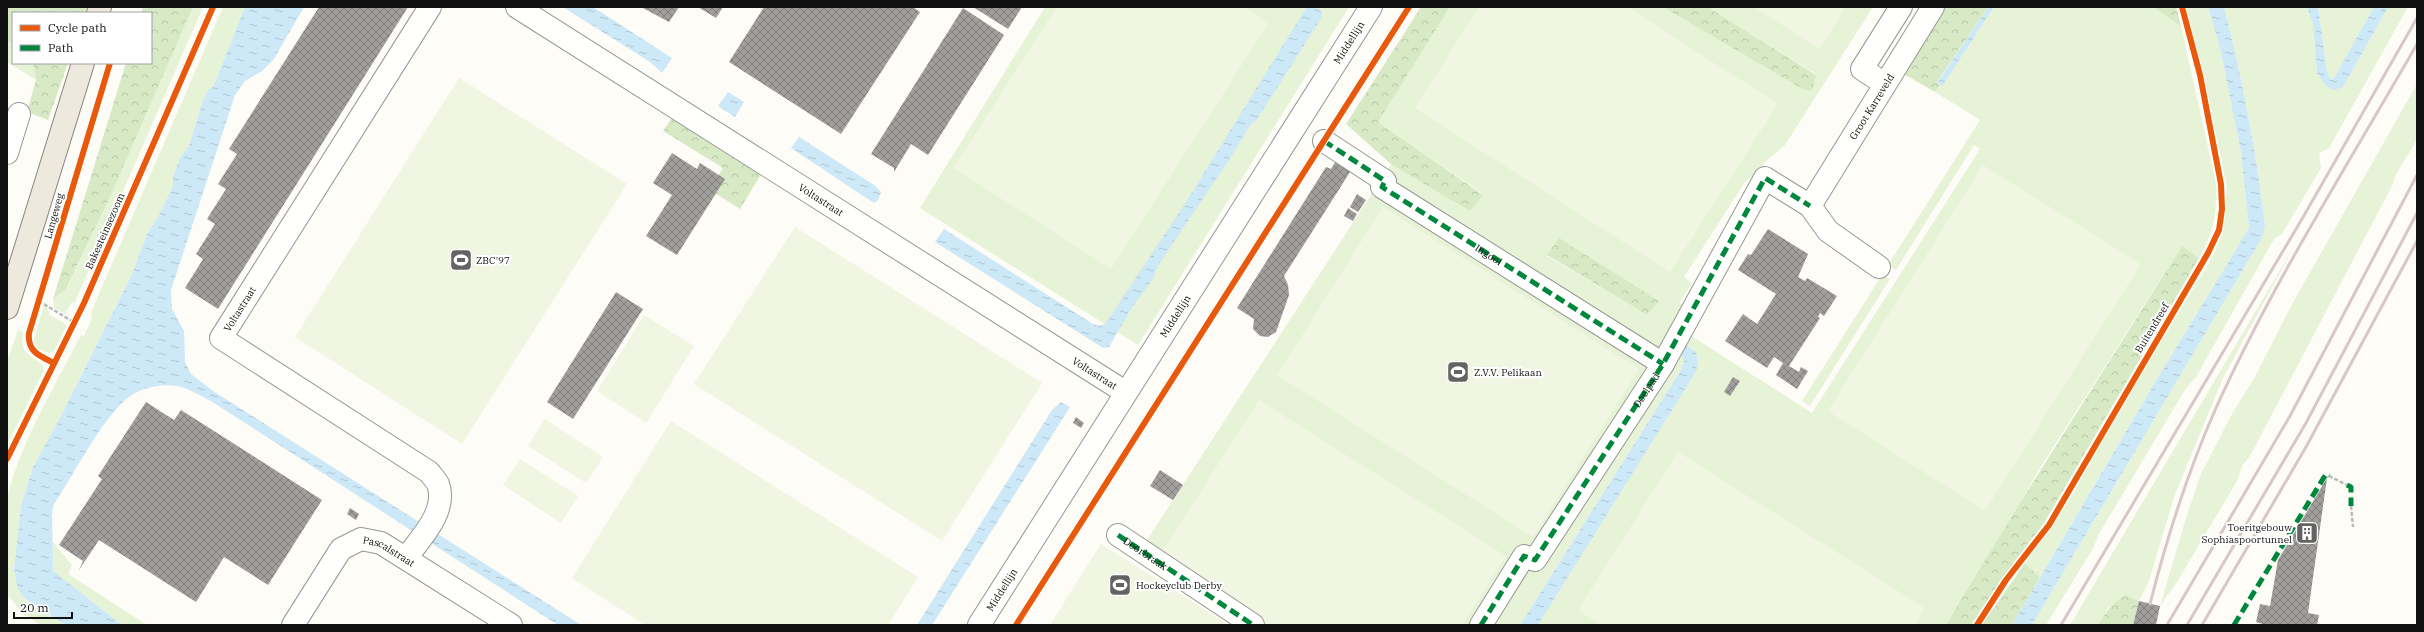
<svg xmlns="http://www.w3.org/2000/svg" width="2424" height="632" font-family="'IBM Plex Serif',serif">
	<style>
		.grass { fill: #e7f3d7; fill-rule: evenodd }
		.forest { fill: url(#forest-crowns) }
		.pitch { fill: #f0f6e1 }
		.water { fill: url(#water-ripples) }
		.building { fill: url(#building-cross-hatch) }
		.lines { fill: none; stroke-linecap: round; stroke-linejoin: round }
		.minor-casing { stroke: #979795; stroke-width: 24 }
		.major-casing { stroke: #858482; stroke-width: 24 }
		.path { stroke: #b9b9b8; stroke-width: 2.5; stroke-dasharray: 4 2; stroke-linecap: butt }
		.minor { stroke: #fffffe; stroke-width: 22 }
		.major { stroke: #ede9dc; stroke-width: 22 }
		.rail { stroke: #d9c6c7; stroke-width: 3 }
		.quiet { stroke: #00873e; stroke-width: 5; stroke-dasharray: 10 5; stroke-linecap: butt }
		.cycleway-casing { stroke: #fff; stroke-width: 8 }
		.cycleway { stroke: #e8590c; stroke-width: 6 }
		.labels { text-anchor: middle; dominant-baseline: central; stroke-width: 4; stroke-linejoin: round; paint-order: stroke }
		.street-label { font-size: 10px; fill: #111; stroke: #fff }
		.poi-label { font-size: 10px; fill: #111; stroke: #fff; text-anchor: start }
	</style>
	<defs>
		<pattern id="forest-crowns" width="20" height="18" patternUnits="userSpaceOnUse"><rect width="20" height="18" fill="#d8eac5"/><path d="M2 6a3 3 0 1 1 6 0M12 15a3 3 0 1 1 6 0" fill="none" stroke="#b8c8a8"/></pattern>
		<pattern id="water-ripples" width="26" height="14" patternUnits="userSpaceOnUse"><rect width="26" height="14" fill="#cde8f7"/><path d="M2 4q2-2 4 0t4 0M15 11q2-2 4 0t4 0" fill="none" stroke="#afc6d3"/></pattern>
		<pattern id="building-cross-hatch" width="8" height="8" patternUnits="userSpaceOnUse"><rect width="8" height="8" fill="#a19f9c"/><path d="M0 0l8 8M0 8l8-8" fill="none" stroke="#82807e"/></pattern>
	</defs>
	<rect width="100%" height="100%" fill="#fdfcf7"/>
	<path class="grass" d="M193 7H203L75 302 71 303 65 314 54 308 53 299 67 288 111 195Z
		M223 7H245L213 87 208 90 202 103 189 146 180 158 173 175V186L158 217 147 234 132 274 63 412 33 467 21 505 14 570 25 600 66 625H41L23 614 7 594V499C21 441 54 388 81 335L84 336 91 321 92 310Z
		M1045 7H1057L954 168 1268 24 1243 7H1349L1138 345 920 208Z
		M1450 7H1663L1802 89 1816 74 1708 7H1873L1785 145 1765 162 1757 174 1745 182 1684 277 1692 283 1679 303 1697 312 1685 332 1812 413 1980 149 1974 145 1896 270 1888 265 1980 120 1935 92 1940 85H1942L1994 7H2153L2181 26 2216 184C2217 212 2214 234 2199 258L2182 246 2038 471 2015 513 1946 625H1538L1694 375C1699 353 1698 352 1679 339L1680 352 1684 361 1681 370 1520 625H1245L1138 554 1391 164 1470 210 1483 194 1378 122ZM1559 239 1659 301 1647 315 1547 256Z
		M2186 7H2208L2220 48 2241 152 2249 228 2154 384 2040 577 2025 563 2069 501 2117 414 2213 256 2223 232 2227 187 2204 75Z
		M2224 7H2307L2313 24 2317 73 2343 87 2388 7H2408L2329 148 2319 153 2321 168 2282 234 2274 239 2196 377 2186 388 2100 532 2092 550 2046 625H2032L2263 236 2265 225C2256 150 2243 81 2224 7Z
		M2318 7H2374L2334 78 2331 80 2327 71Z
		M7 40 13 44V63H33L36 80 7 62Z
		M2417 84C2417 98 2421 129 2416 140 2410 155 2396 169 2393 184L2250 456 2242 466 2237 481 2177 582 2160 606 2186 518 2201 474 2233 412 2255 377 2291 306Z
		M2296 243 2223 378 2174 497 2149 581 2139 601 2126 595 2108 608 2098 625H2070Z
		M1882 275 1890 279 1810 406 1802 401Z
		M45 302 50 315 67 325 54 351 50 353 38 349 34 339Z
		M18 330 23 332C18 361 42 356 44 370L7 445V361Z
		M52 541 72 565 68 574 147 625H122L57 575 53 571Z"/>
	<path class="forest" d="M7 7H87L85 13H13V44L7 40Z
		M143 7H193L111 195 66 289 53 299 126 63H151V13H141Z
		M1421 7H1450L1378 122 1483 195 1470 211 1391 164 1346 124Z
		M1663 7H1708L1816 75 1812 91 1802 89Z
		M1943 7H1988L1937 82 1940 85 1935 92 1902 73Z
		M2153 7H2176L2181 26Z
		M33 63H68L48 120 27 112 36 80Z
		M673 116 763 171 740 209 709 189 723 168 663 131Z
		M1559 238 1659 301 1647 315 1547 255Z
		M2182 246 2199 258 2044 523 2002 578 1971 625H1946C2022 497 2103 372 2182 246Z
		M2025 563 2040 577 2012 625H1982Z
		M2126 595 2139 601 2133 625H2098C2106 612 2112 602 2126 595Z"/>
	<path class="pitch" d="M1057 7H1243L1268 24 1111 269 954 168Z
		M1479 7H1627L1778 104 1670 272 1415 108Z
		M1754 7H1846L1819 49Z
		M459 78 627 184 462 444 295 337Z
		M1983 165 2141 264 1985 511 1828 411Z
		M1383 207 1639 369 1533 537 1277 375Z
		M795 227 1042 383 942 541 694 384Z
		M644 315 694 346 646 423 597 391Z
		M1259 400 1506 556 1462 625H1266L1159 557Z
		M545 419 603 457 586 483 528 446Z
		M671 421 918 577 888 625H645L572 578Z
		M1678 452 1925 608 1915 625H1601L1578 610Z
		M520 459 578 496 561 523 503 485Z
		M1101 544 1229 625H1050Z"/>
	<path class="water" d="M245 7H304L274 59 262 71 245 81 235 95 171 290 172 309 184 331 185 362 191 374 213 391 581 625H558L211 401C200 396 189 388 177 386 160 383 138 388 125 400 98 425 75 473 54 504L52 511 53 571 122 625H66L25 599 18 589 14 570 21 505 33 467 63 412 132 274 147 234 158 217 173 186V176L180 158 189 146 202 103 208 90 213 87Z
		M563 7H593L672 58 662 73 650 62Z
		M1314 7 1321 11 1322 17 1256 121 1251 124 1233 154 1159 264 1152 280 1131 309 1109 347 1103 348 935 242 944 229 1093 324 1099 326 1105 324 1186 202 1306 8Z
		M1988 7H1994L1942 86 1937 83Z
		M2208 7H2224C2243 81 2256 150 2265 225L2263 236 2032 625H2012L2154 384 2249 228 2241 152 2220 48Z
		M2307 7H2318L2327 71 2331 80 2334 78 2374 7H2388L2343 87 2334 90 2327 87 2317 73 2313 24Z
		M728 92 744 102 735 117 718 106Z
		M799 137 874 185 881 192 878 200 874 203 791 148Z
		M1678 339 1696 352 1698 365 1694 375 1538 625H1520L1681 370 1684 361 1680 352Z
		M1061 402 1070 407 932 625H917L1052 410Z"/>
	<path class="building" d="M319 7H408L218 309 185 288 203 259 196 254 215 224 207 219 226 189 218 184 237 154 229 149Z
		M641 7H679L669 22Z
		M698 7H723L716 18Z
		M764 7H913L920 12 841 134 729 62Z
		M973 7H1022L1008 29Z
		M963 8 1004 35 928 155 911 144 894 172V168L871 154Z
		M672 153 697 169 700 163 725 179 677 255 646 236 672 195 653 183Z
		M1340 154 1373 186 1350 172 1284 276 1288 285 1289 295 1276 332 1268 337 1260 336 1253 329 1254 319 1237 308 1326 167 1331 169Z
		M1357 194 1366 200 1358 212 1350 207Z
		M1348 208 1357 214 1353 221 1344 216Z
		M1768 229 1808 254 1798 277 1805 281 1807 278 1837 296 1824 316 1820 313 1818 317 1820 318 1789 366 1799 372 1801 367 1808 371 1797 389 1776 375 1783 363 1774 357 1767 368 1725 341 1743 314 1757 324 1776 294 1738 270 1748 254 1751 255Z
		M616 292 643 309 573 419 547 402Z
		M1733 377 1740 381 1730 396 1724 392Z
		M146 402 174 420 184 406 181 410 322 500 268 585 224 557 196 602 99 540 79 570 83 561 59 545 102 479 98 476Z
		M1076 417 1084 423 1081 428 1073 423Z
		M1160 470 1183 485 1173 500 1150 486Z
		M2327 478 2308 613 2319 615 2317 625H2266L2256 622 2260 604 2270 606 2278 560Z
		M350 508 359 514 356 520 347 514Z
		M2139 601 2160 606 2156 625H2133Z"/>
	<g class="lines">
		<g class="minor-casing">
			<g id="minor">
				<path id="s1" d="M517 7 1125 392"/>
				<path d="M1885 84 1862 69 1901 7"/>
				<path id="s2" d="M1324 141 1385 181 1382 187 1663 364"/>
				<path d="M7 153 19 114"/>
				<path id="s3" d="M1810 206 1933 7"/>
				<path id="s4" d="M1118 535 1253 625"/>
				<path id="s5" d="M406 558C420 539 448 511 438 484 436 480 431 475 429 472L221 338 430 7"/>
				<path id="s6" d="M293 625 341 549 361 539 381 543 511 625"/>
				<path id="s7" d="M979 625 1371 7"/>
				<path d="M1481 625 1524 556 1535 560 1663 364 1765 178 1810 206 1828 231 1879 267"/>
			</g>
		</g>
		<g class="major-casing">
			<path id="major" d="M98 13 100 7
				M7 308 83 63"/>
		</g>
		<path class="path" d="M39 301 75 323
			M2329 476 2347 485
			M2351 506 2353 527"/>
		<use href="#minor" class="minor"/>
		<use href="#major" class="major"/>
		<path class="rail" d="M2150 604C2167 537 2188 471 2216 408 2272 284 2349 163 2417 44
			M2061 625 2302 219 2417 18
			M2167 625 2290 416 2417 175
			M2187 625 2306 423 2417 213
			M2202 625 2306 447 2417 241"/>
		<g class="quiet">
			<path d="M1324 141 1385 181 1382 187 1663 364"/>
			<path d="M2347 485 2351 487V506"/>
			<path d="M1118 535 1253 625"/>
			<path id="s8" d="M1481 625 1524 556 1535 560 1663 364 1765 178 1810 206"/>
			<path d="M2234 625 2326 474 2329 476"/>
		</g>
		<g class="cycleway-casing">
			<path id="cycleway" d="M54 363C40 356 27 352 29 333L110 63
				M7 459 84 303 213 7
				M1016 625 1409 7
				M1977 625 2006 580 2049 525 2208 253 2219 230 2222 209 2221 184 2200 75 2182 7"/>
		</g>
		<use href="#cycleway" class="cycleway"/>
	</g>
	<defs>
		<g id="stadium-square" transform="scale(1.15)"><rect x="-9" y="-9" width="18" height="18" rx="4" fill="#646362" stroke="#fff"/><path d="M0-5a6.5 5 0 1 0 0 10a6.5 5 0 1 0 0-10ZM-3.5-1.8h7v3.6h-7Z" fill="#fff"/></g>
		<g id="building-square" transform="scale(1.15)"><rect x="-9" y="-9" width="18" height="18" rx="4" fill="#646362" stroke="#fff"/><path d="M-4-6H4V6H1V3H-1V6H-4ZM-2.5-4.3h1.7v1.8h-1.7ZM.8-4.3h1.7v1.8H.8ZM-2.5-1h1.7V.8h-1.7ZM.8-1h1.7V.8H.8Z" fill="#fff"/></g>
	</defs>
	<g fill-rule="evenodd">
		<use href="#stadium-square" x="461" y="260"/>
		<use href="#stadium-square" x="1458" y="372"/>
		<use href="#building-square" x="2307" y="533"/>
		<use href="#stadium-square" x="1120" y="585"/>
	</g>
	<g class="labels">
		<g class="street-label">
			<text stroke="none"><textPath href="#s7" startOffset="690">Middellijn</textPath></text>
			<text stroke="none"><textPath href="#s3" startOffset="117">Groot Karreveld</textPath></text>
			<text stroke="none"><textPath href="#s1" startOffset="360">Voltastraat</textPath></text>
			<text transform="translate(54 216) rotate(-74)">Langeweg</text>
			<text transform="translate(105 231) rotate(-66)">Bakesteinsezoom</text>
			<text stroke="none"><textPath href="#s2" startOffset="206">Ingooi</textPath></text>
			<text stroke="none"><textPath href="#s5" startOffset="381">Voltastraat</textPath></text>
			<text stroke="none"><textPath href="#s7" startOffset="366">Middellijn</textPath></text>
			<text transform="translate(2152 328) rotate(-59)">Buitendreef</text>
			<text stroke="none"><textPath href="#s1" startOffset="684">Voltastraat</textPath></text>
			<text stroke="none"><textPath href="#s8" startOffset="296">Doelpad</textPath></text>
			<text stroke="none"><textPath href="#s6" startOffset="143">Pascalstraat</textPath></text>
			<text stroke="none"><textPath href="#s4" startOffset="33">Doorbraak</textPath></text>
			<text stroke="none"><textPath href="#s7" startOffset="42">Middellijn</textPath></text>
		</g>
		<g class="poi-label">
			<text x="476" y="260">ZBC'97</text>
			<text x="1474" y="372">Z.V.V. Pelikaan</text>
			<text x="2292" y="527" text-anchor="end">Toeritgebouw<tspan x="2292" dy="12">Sophiaspoortunnel</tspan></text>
			<text x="1136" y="585">Hockeyclub Derby</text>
		</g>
	</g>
	<rect width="2424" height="632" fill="none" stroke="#111111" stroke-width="16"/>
	<rect x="12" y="12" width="140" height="52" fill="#ffffff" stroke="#a0a0a0"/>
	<rect x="20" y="25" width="20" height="6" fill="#e8590c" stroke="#a0a0a0"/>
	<text x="48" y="32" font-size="12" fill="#111111">Cycle path</text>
	<rect x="20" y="45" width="20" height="6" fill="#00873e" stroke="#a0a0a0"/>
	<text x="48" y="52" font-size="12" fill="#111111">Path</text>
	<path d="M14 612v6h58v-6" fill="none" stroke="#111111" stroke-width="2"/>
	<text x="20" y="612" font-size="12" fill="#111111" stroke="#ffffff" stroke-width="3" paint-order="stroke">20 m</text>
</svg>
